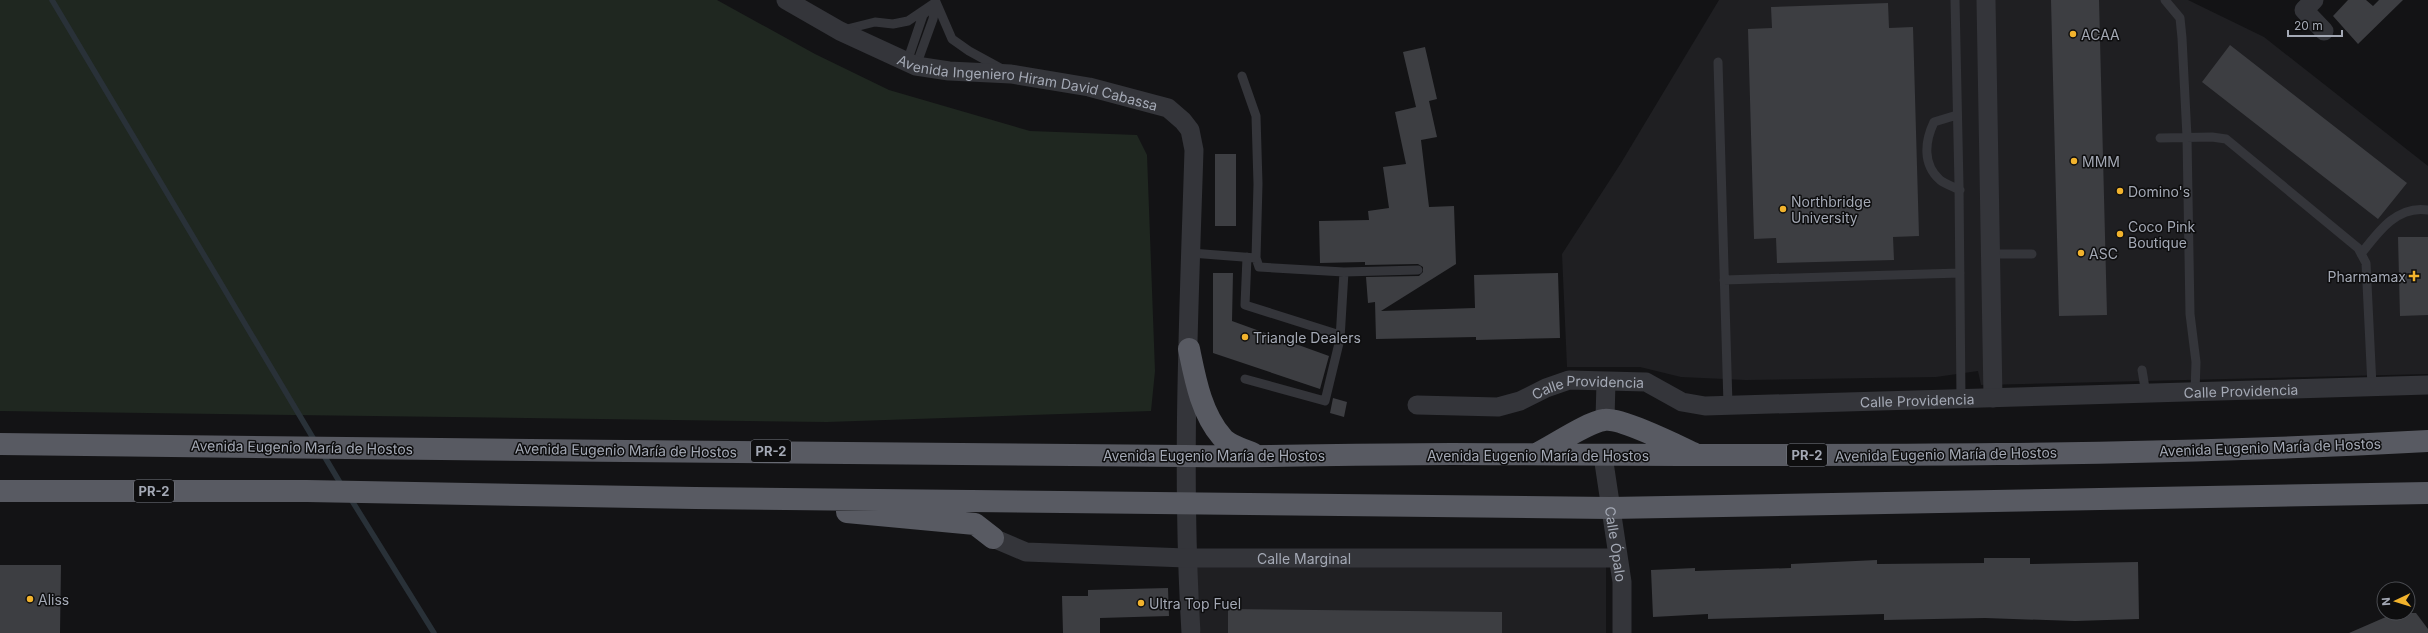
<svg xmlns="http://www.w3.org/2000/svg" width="2428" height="633" font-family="Inter,sans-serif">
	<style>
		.built { fill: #1f1f22 }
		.green { fill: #1f2720 }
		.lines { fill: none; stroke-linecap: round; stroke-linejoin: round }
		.stream { stroke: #293138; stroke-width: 5.5 }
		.building { fill: #3d3e42 }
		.service { stroke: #34353a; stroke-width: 9 }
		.minor { stroke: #34353a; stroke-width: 19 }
		.trunk { stroke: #585a62; stroke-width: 22 }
		.poi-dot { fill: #f2b32d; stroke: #0e0e0f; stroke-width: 1.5 }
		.labels { text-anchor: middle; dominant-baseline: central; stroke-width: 3; stroke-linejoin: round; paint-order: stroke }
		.shield { fill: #0e0e0f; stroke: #777a83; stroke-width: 1 }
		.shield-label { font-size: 13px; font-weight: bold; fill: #a4a9b5 }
		.poi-label { font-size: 14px; fill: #a4a9b5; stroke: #0e0e0f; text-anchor: start }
		.street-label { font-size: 14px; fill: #a4a9b5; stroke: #0e0e0f }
	</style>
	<rect width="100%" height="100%" fill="#131315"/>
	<path class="built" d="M1719 0H2188L2264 37 2428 166V374L1981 385 1978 371 1936 377 1746 380 1681 377 1640 367H1567L1562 254 1621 163Z
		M1606 564V633H1201L1196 618 1194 565Z"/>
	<path class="green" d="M0 0H717L815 54 889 90 1030 131 1137 135 1147 155 1155 371 1151 411 827 422 0 411Z"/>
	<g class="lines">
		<path class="stream" d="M52 0 316 443
			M323 454 342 486
			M349 496 434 633"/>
	</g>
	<path class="building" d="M2051 0H2099L2107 315 2059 316Z
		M2348 0H2366L2373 6 2379 0H2403L2358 44 2333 16Z
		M1888 3 1889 28 1913 27 1919 236 1893 237 1894 260 1777 263 1776 238 1754 239 1748 29 1772 28 1771 7Z
		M2230 45 2407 183 2378 219 2202 82Z
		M1425 47 1437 99 1429 101 1437 137 1421 140 1429 207 1454 206 1456 264 1381 311 1475 308 1474 275 1558 273 1560 338 1476 340V337L1376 339 1375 302 1368 303 1366 277 1419 276 1423 272V267L1418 264 1365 265V262L1320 263 1319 221 1369 220 1368 211 1389 208 1383 167 1406 164 1395 112 1416 107 1403 52Z
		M1215 154H1236V226H1215Z
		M2398 237H2428V315L2400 316Z
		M1213 273H1233L1232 321 1329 356 1320 389 1213 353Z
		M1333 398 1347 402 1344 417 1330 413Z
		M1984 558H2030V564L2138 562 2139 619 2075 621 1985 618 1884 620V614L1708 619V614L1653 617 1651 570 1695 568V571L1791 568V564L1877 560V564L1984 563Z
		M0 565H61L60 633H0Z
		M1168 588 1169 616 1100 618V633H1063L1062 596H1088V590Z
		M1228 609 1502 612V633H1228Z
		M2395 613H2416L2428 629V633H2349Z"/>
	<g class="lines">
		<path class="service" d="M1955 0 1959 185 1961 399
			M2165 0 2180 18 2182 38 2187 137 2190 314 2196 362 2195 392
			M936 2 952 39 969 51 1002 69
			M843 30 875 22 893 24 908 21 936 2
			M907 62 923 15 927 11
			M1718 62 1728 405
			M916 66 933 19 936 4
			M1242 76 1256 116 1258 184 1256 258
			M1957 115 1934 122C1925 141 1922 164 1940 180 1945 184 1954 187 1960 190
			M2160 138 2212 137 2226 139 2358 248 2366 263 2372 386
			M1191 253 1256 258 1259 267 1344 272 1418 270
			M1990 254H2032
			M2361 254C2378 232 2397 205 2428 210
			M1247 257 1245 305 1340 335
			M1724 280 1960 273
			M2142 370 2146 394
			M1245 379 1325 401 1340 339 1344 272"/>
		<g class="minor">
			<path id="s1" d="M786 0 840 31 916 66 949 71 1011 74 1089 87 1168 108 1183 121 1190 130 1194 150C1189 311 1181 472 1191 633"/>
			<path d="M1986 0 1993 398"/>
			<path d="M2314 0 2304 10 2324 31"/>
			<path id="s2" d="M1417 405 1498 407 1520 401 1546 388 1569 380 1646 382 1682 402 1705 406 2428 385"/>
			<path d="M1605 419 1606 382"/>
			<path id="s3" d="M1603 456 1622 582V633"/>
			<path id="s4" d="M993 538 1026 552 1186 558H1617"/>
		</g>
		<path class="trunk" d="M1189 349C1195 378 1201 413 1222 437 1228 445 1245 450 1254 454
			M0 444C395 448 789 454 1184 456 1273 457 1363 454 1452 454 1777 455 2103 459 2428 441
			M1538 453C1554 445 1588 422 1604 420 1619 417 1676 445 1693 453
			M0 491H307L695 498 1610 508 2428 493
			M847 512 975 524 993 538"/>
	</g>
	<g class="poi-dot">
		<circle cx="2073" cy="34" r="4"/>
		<circle cx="2074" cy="161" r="4"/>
		<circle cx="2120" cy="191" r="4"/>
		<circle cx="1783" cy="209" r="4"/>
		<circle cx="2120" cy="234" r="4"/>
		<circle cx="2081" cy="253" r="4"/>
		<path d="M2412 270h4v4h4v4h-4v4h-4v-4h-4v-4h4z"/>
		<circle cx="1245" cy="337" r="4"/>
		<circle cx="30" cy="599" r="4"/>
		<circle cx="1141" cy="603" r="4"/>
	</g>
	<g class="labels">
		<g class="shield">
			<rect x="751" y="440" width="40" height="22" rx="3"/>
			<rect x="1787" y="444" width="40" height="22" rx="3"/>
			<rect x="134" y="480" width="40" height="22" rx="3"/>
		</g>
		<g class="shield-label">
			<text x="771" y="451">PR-2</text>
			<text x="1807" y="455">PR-2</text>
			<text x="154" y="491">PR-2</text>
		</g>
		<g class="poi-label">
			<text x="2081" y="34">ACAA</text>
			<text x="2082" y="161">MMM</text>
			<text x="2128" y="191">Domino's</text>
			<text x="1791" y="201">Northbridge<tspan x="1791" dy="16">University</tspan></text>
			<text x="2128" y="226">Coco Pink<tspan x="2128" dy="16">Boutique</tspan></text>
			<text x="2089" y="253">ASC</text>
			<text x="2406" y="276" text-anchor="end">Pharmamax</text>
			<text x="1253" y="337">Triangle Dealers</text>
			<text x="38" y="599">Aliss</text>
			<text x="1149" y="603">Ultra Top Fuel</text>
		</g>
		<g class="street-label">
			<text stroke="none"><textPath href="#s1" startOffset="259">Avenida Ingeniero Hiram David Cabassa</textPath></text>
			<text stroke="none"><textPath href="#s2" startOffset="175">Calle Providencia</textPath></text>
			<text stroke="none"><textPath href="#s2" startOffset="835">Calle Providencia</textPath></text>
			<text stroke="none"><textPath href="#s2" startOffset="511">Calle Providencia</textPath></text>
			<text transform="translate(302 447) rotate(1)">Avenida Eugenio María de Hostos</text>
			<text transform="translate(2270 447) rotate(-2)">Avenida Eugenio María de Hostos</text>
			<text transform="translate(626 450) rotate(1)">Avenida Eugenio María de Hostos</text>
			<text transform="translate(1946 454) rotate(-1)">Avenida Eugenio María de Hostos</text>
			<text x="1214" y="455">Avenida Eugenio María de Hostos</text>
			<text x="1538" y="455">Avenida Eugenio María de Hostos</text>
			<text stroke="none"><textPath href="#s3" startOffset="89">Calle Ópalo</textPath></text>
			<text stroke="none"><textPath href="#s4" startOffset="314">Calle Marginal</textPath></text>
		</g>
	</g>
	<g transform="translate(2396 601) rotate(266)"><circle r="19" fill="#0e0e0f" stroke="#4a4c51"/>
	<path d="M0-3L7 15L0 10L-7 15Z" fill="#f2b32d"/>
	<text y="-6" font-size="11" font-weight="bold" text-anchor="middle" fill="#a4a9b5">N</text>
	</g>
	<path d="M2288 30v6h54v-6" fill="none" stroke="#a4a9b5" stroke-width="2"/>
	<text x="2294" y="30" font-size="12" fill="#a4a9b5" stroke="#0e0e0f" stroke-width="3" paint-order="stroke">20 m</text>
</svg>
